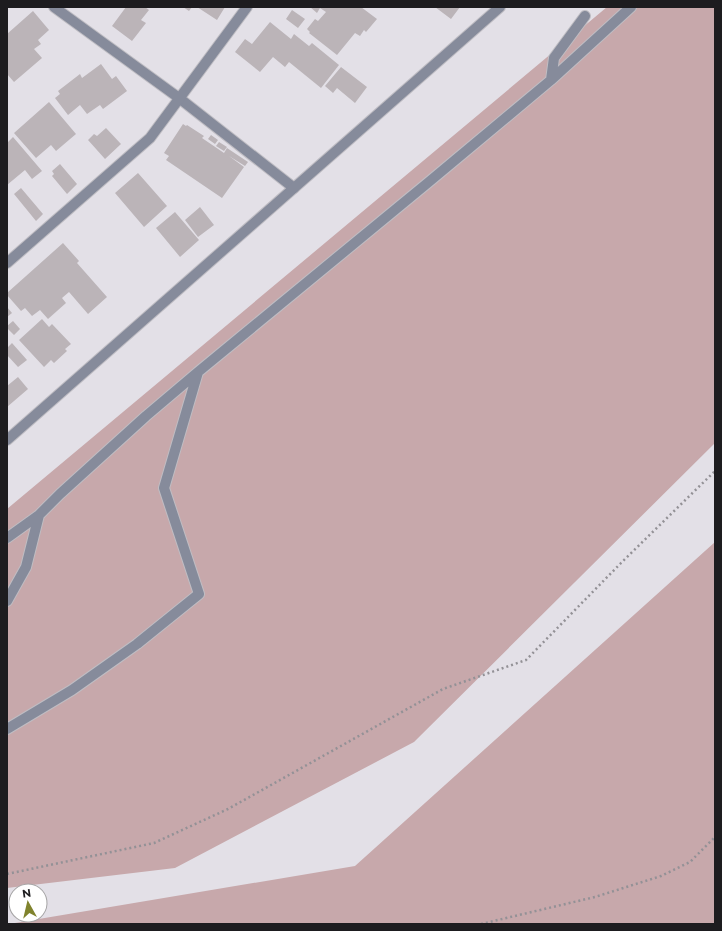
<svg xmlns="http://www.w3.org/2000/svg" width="722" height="931" font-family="Montserrat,sans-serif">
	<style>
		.green { fill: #c7a8ab }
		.building { fill: #bbb4b8 }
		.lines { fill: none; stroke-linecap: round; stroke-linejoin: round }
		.service-casing { stroke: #bfbdc3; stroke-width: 12 }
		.pedestrian-casing { stroke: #bfbdc3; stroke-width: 12 }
		.minor-casing { stroke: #bfbdc3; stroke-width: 12 }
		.tertiary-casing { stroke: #bfbdc3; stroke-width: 12 }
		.path { stroke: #939196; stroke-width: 2.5; stroke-dasharray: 2 3; stroke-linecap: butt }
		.service { stroke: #868b9b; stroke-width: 10 }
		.pedestrian { stroke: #868b9b; stroke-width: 10 }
		.minor { stroke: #868b9b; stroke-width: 10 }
		.tertiary { stroke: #868b9b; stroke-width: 10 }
	</style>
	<rect width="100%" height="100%" fill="#e3e0e7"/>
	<path class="green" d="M607 7H715V443L414 742 175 868 7 888V509Z
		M715 542V924H9L355 866Z"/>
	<path class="building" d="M126 7H145L149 10 141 20 146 23 132 41 112 26Z
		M183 7H192L189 11Z
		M197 7H225L217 20Z
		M310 7H361L377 19 366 32 364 30 360 36 355 33 337 55 309 33 310 32 307 29 315 19 318 21 326 12 320 8 317 13Z
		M435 7H460L451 19Z
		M292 10 305 19 298 28 286 19Z
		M33 11 49 30 38 40 41 44 34 49 42 58 14 82 7 74V34Z
		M270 22 291 39 294 34 309 46 312 43 339 65 321 88 289 62 285 67 273 57 260 72 235 52 245 39 252 44Z
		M101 64 112 79 116 76 127 91 103 109 100 105 87 114 80 105 68 115 55 98 60 94 58 91 80 74 82 78Z
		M341 67 367 87 355 103 337 88 333 93 325 86Z
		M49 102 76 134 56 151 51 145 36 158 14 133Z
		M183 124 186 126 187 125 204 136 202 138 224 153 227 148 248 162 245 166 229 156 244 167 222 198 166 160 169 156 164 153Z
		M106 128 121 144 105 159 88 140 94 134 97 136Z
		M211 135 218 140 215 144 208 139Z
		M13 137 42 171 32 179 25 170 7 185V143Z
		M219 142 227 147 224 151 216 146Z
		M60 164 77 184 67 194 52 176 54 174 52 171Z
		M138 173 167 206 144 227 115 193Z
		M21 188 43 214 36 221 14 194Z
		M200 207 214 225 198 237 185 220Z
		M175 212 199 240 180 257 156 228Z
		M63 243 79 261 77 263 107 297 88 314 69 292 62 298 66 303 48 319 40 310 32 316 25 308 21 311 7 295V293Z
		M7 307 12 313 7 317Z
		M42 319 49 327 52 324 71 344 65 349 67 351 54 363 51 360 44 367 19 340Z
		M13 321 20 329 14 335 7 328V326Z
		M12 343 27 360 18 367 7 355V348Z
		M18 377 28 389 7 407V386Z"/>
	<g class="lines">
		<g class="service-casing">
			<path id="service" d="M551 80 554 58 585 16
				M7 538 39 515 60 494 146 416 198 372
				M7 601 26 567 39 515
				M7 729 72 690 137 644 199 594 164 488 198 372 430 181 551 80 631 7"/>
		</g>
		<g class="pedestrian-casing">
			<path id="pedestrian" d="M179 98 294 188"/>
		</g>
		<g class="minor-casing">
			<path id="minor" d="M54 7 179 98
				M7 263 150 138 247 7"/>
		</g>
		<g class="tertiary-casing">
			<path id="tertiary" d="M7 440 500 7"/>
		</g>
		<path class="path" d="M7 874 154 843 228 809 443 689 526 660 621 563 715 471
			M481 924 595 897 661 876 690 862 715 837"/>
		<use href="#service" class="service"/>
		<use href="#pedestrian" class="pedestrian"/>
		<use href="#minor" class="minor"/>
		<use href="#tertiary" class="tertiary"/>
	</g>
	<rect width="722" height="931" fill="none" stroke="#1d1c1f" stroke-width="16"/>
	<g transform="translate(28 903) rotate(352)"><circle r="19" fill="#ffffff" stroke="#a5a4a5"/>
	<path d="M0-3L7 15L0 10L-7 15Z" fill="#80832d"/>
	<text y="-6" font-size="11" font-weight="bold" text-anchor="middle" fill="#1d1c1f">N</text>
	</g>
</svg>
